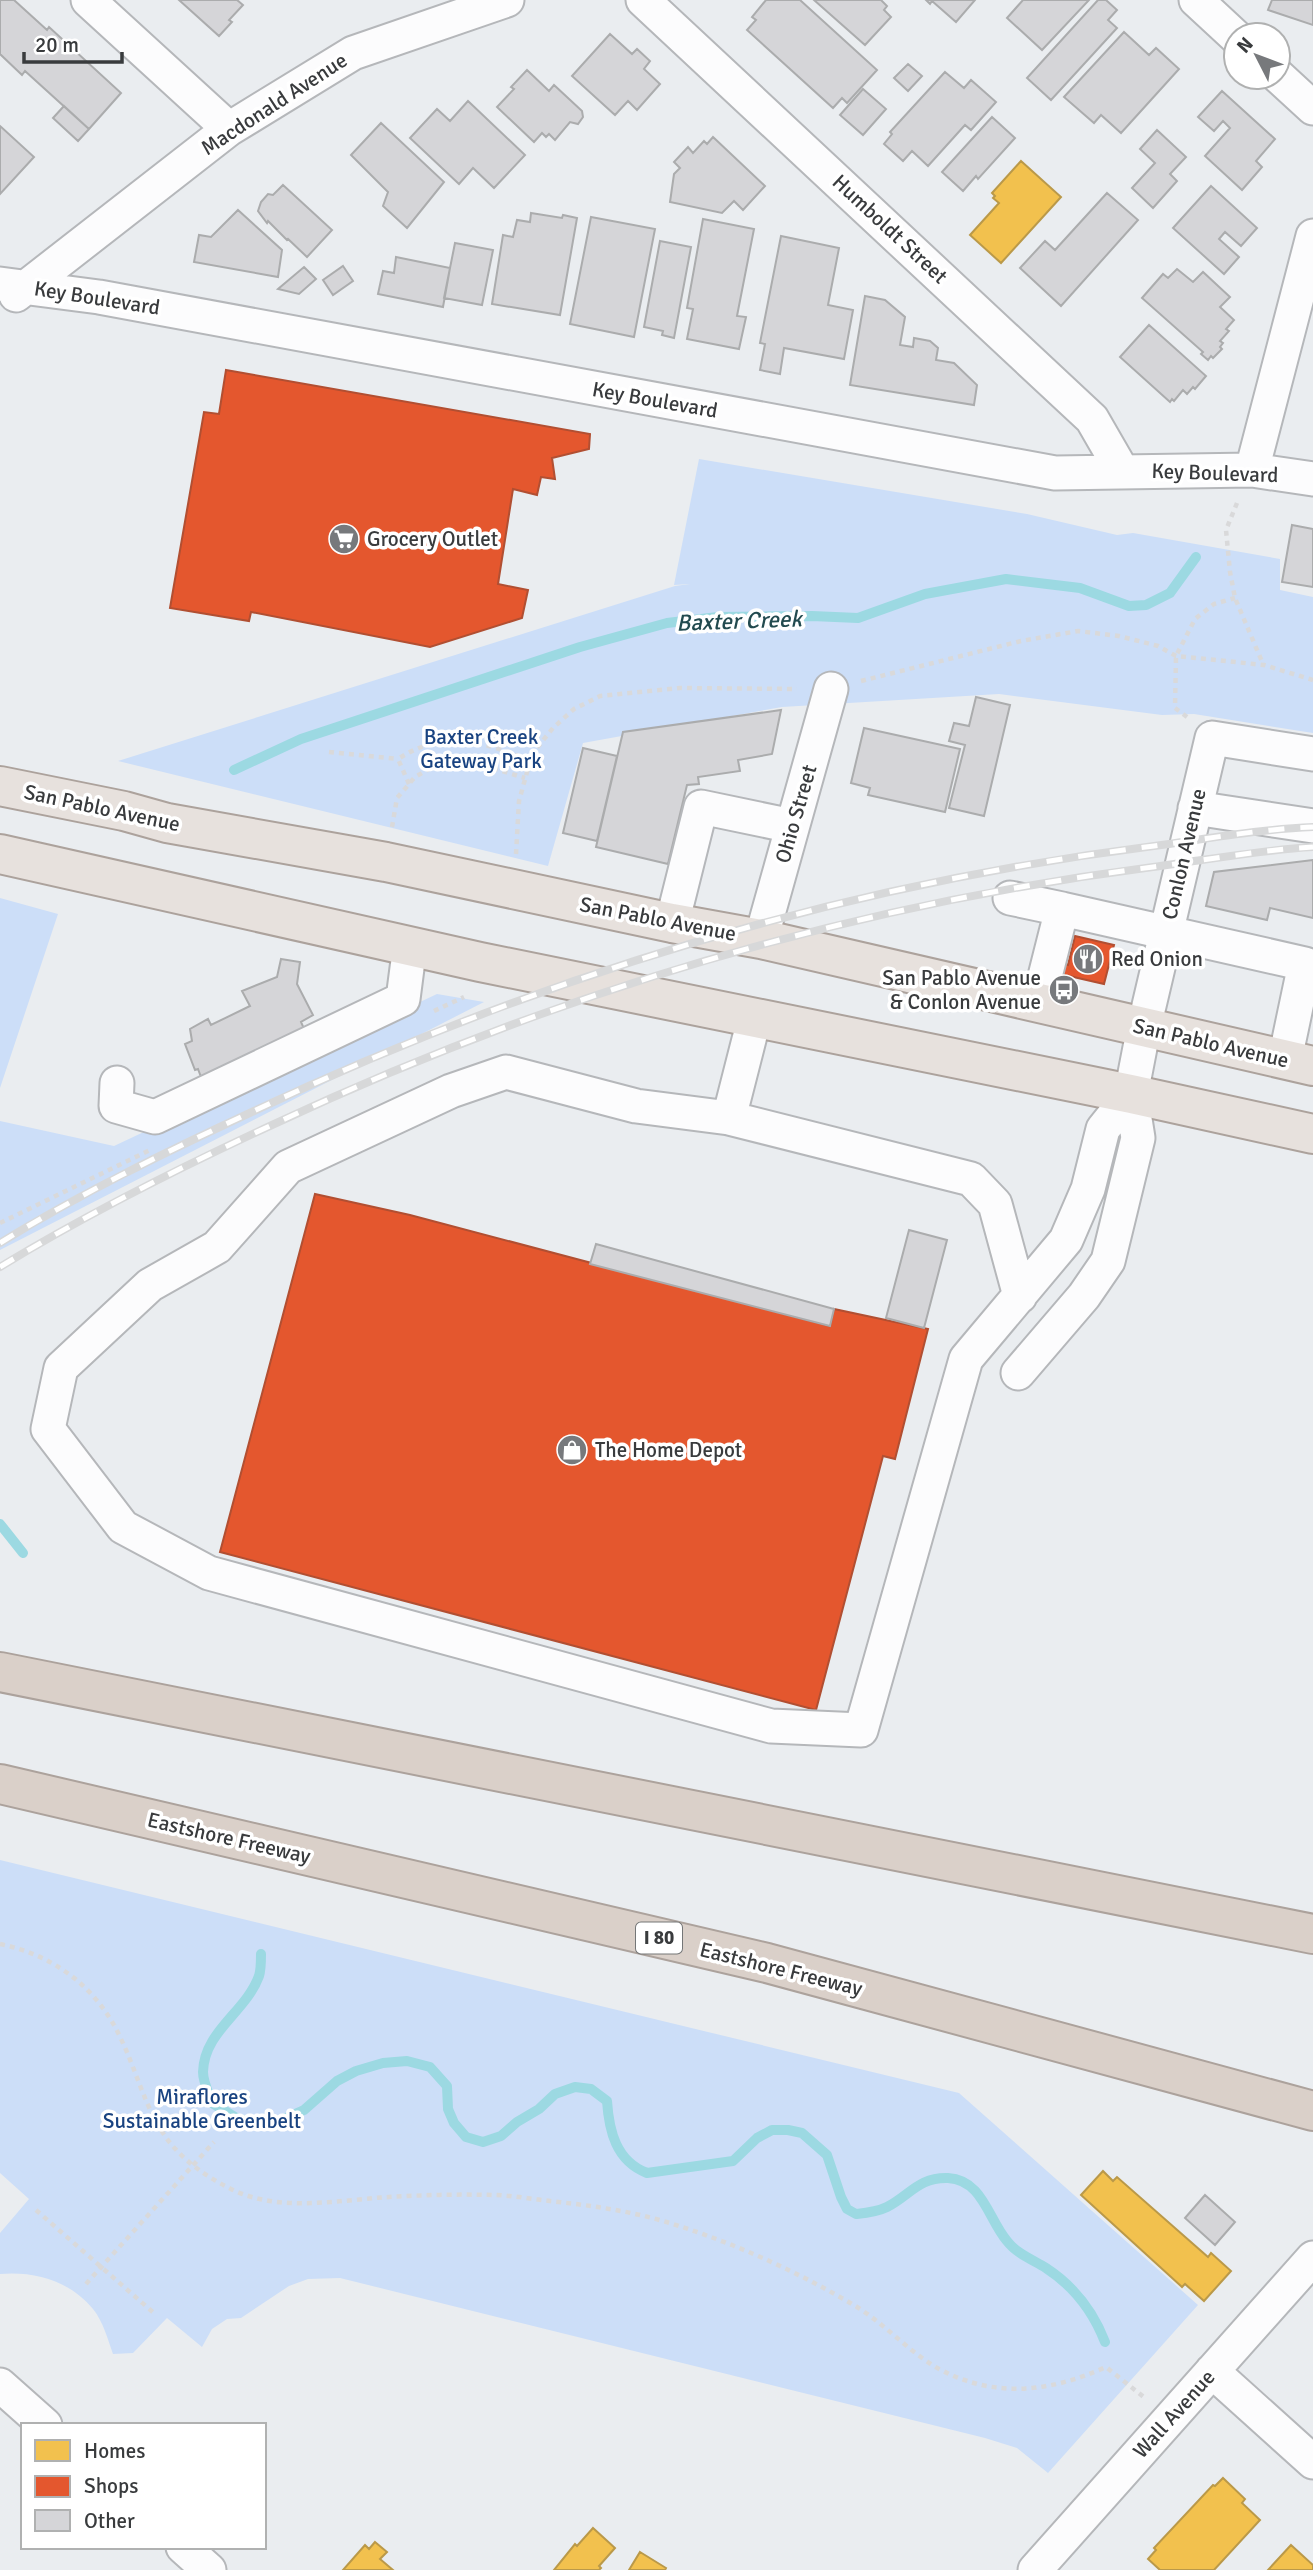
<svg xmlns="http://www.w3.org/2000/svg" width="1313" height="2570" font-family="Signika,sans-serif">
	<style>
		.green { fill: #ccdef8 }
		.homes { fill: #f2c14e; stroke: #ba9949; stroke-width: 2 }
		.shops { fill: #e4572e; stroke: #b14f32; stroke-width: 2 }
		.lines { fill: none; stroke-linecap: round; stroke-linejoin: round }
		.stream { stroke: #9cd9e2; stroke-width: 10 }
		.building { fill: #d5d5d8; stroke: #abacad; stroke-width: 2 }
		.minor-casing { stroke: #b5b7ba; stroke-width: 37 }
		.major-casing { stroke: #aca29c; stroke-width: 42 }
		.highway-casing { stroke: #aca29c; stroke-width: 42 }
		.path { stroke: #d9d9da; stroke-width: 4.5; stroke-dasharray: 5 5; stroke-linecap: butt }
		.minor { stroke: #fcfcfd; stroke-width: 33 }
		.major { stroke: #e7e1dd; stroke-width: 38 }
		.highway { stroke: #dad0c9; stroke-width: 38 }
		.rail-casing { stroke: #d7d8d9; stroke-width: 8 }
		.rail { stroke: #fff; stroke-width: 5; stroke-dasharray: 16; stroke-linecap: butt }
		.labels { text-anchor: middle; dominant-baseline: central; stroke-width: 7; stroke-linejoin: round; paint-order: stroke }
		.shield { fill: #fff; stroke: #747677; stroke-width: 2 }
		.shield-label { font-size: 19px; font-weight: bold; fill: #393b3d }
		.street-label { font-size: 21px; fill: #393b3d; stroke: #fff }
		.poi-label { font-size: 21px; fill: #393b3d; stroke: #fff; text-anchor: start }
		.park-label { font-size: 21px; fill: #194381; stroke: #fff }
		.water-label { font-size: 23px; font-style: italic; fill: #224a4f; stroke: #fff }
	</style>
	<rect width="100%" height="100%" fill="#eaedf0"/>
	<path class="green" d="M699 459 1027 514 1117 535 1133 533 1280 559V590L1313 597V733L1194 714 1162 715 999 694 782 707 583 743 548 866 118 761 675 586 690 584 674 585Z
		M0 898 58 914 0 1088Z
		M437 994 484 1002 0 1250V1121L114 1146Z
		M0 1860 959 2093 1198 2305 1048 2473 1017 2448 985 2438 340 2278 308 2279 289 2286 241 2318 227 2319 212 2329 202 2347 167 2318 133 2353 113 2354C108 2340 103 2321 93 2309 70 2281 35 2271 0 2274V2233L29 2199 0 2173Z"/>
	<path class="homes" d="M1021 161 1061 197 1001 263 970 235 999 203 993 198 995 196 992 193Z
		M1103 2171 1113 2181 1117 2177 1208 2257 1211 2253 1231 2271 1204 2301 1185 2284 1182 2287 1081 2195Z
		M1223 2478 1245 2499 1242 2503 1260 2520 1214 2570H1160L1148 2559 1156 2550 1154 2548 1213 2485 1215 2486Z
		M593 2528 615 2548 599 2566 601 2568 599 2570H554L575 2544 577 2546Z
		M375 2542 387 2552 380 2559 393 2570H343L365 2545 369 2549Z
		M1291 2545 1313 2565V2570H1268Z
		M640 2552 666 2568 665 2570H629Z"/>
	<path class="shops" d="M226 370 590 434 589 449 552 458 555 479 541 477 537 495 513 489 498 584 528 590 522 618 430 647 251 612 249 621 170 608 204 412 219 414Z
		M1075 936 1114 945 1104 984 1056 973 1059 963 1068 965Z
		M315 1194 410 1215 830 1326 834 1309 928 1329 895 1459 883 1456 816 1710 220 1552Z"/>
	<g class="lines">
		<path class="stream" d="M234 770 301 739 580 647 667 623 718 617 812 616 858 618 925 594 1006 579 1080 588 1129 606 1146 605 1170 593 1196 557
			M0 1524 23 1553
			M261 1954C261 1961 261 1970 259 1976 246 2012 204 2031 203 2072 203 2082 209 2094 212 2103L238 2119 263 2124 284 2119 304 2110 337 2081 356 2071 383 2063 407 2061 430 2067 447 2086 448 2109 454 2123 466 2137 483 2142 501 2136 517 2122 539 2109 555 2094 575 2087 591 2089 607 2101C609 2131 616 2161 647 2173L733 2161 757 2138 772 2130H788L802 2133 827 2155 841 2197 847 2209 856 2214C866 2213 877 2212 887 2207 910 2195 919 2177 948 2178 983 2180 988 2219 1007 2241 1017 2254 1033 2260 1046 2268 1075 2287 1093 2311 1105 2342"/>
	</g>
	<path class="building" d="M0 0H14L47 30 49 27 121 93 89 129 25 71 22 75 0 54Z
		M179 0H237L243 5 229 20 232 22 219 36Z
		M766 0H800L877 70 847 103 842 98 833 108 747 30 756 20 752 17Z
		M814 0H881L887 6 884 10 891 17 865 45Z
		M926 0H975L956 22 932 1 930 4Z
		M1023 0H1089L1042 50 1007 18Z
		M1098 0H1106L1117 10 1108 20 1117 28 1051 100 1027 78Z
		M1272 0H1313V25L1268 10Z
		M1124 32 1149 55 1156 48 1179 69 1121 133 1101 115 1094 123 1064 97Z
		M610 34 632 54 637 49 650 61 644 69 660 84 637 110 628 101 615 115 572 76Z
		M908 64 922 76 908 91 894 78Z
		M527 70 549 91 554 85 582 111 583 117 578 124 570 122 555 140 549 134 546 137 542 133 534 142 497 107 514 89 511 87Z
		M945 72 964 88 971 80 996 102 971 130 965 125 928 166 912 151 903 161 884 144 892 134 890 132Z
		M863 89 886 109 863 135 840 115Z
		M1222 91 1275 139 1256 161 1262 167 1242 190 1205 156 1230 128 1223 121 1214 131 1198 117Z
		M468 101 525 155 494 188 473 168 459 184 410 138 437 109 450 121Z
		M64 106 89 129 78 141 53 118Z
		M992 117 1015 138 978 179 976 176 963 191 942 172Z
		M381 123 444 182 407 228 383 206 388 192 351 155Z
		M0 126 34 157 0 194Z
		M1157 130 1186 157 1170 174 1177 181 1153 208 1132 188 1155 163 1140 149Z
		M713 137 765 186 743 210 734 201 722 213 670 202 674 174 680 168 674 162 688 147 693 153 704 141 707 144Z
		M283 185 332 230 307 257 288 239 287 240 268 221 267 223 258 211 261 202 268 194 273 195Z
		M1211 186 1257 228 1241 246 1225 232 1219 239 1239 257 1224 274 1173 228Z
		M1107 193 1138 220 1061 306 1020 268 1045 241 1055 250Z
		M238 210 282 250 278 277 194 262 199 235 211 237Z
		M531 213 562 218 563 215 577 218 560 315 492 304 503 235 513 237 517 220 530 222Z
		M591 217 655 229 634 337 570 324Z
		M703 219 754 229 737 316 746 317 739 349 687 339 693 309 687 308Z
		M781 236 839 248 828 305 853 310 844 359 784 348 780 374 760 370 765 344 760 343Z
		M660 241 691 247 674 338 662 335 663 331 644 327Z
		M455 243 493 250 482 305 444 298Z
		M396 257 450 268 443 307 378 294 383 271 394 273Z
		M343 266 353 281 333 295 323 280Z
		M304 267 316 279 299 294 278 289Z
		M1177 269 1193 282 1203 272 1230 297 1220 307 1234 320 1226 329 1229 331 1220 341 1223 343 1220 347 1222 349 1213 358 1211 356 1208 360 1201 354 1203 352 1142 298 1163 274 1168 278Z
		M865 296 885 300 905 317 900 345 913 347 914 338 930 341 938 348 936 360 954 363 977 385 974 405 850 385Z
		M1149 325 1206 376 1195 389 1193 387 1187 394 1183 390 1174 401 1172 399 1170 402 1120 357Z
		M1292 525 1313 529V587L1282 582Z
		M976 697 1010 705 984 816 949 808 965 745 949 741 954 723 969 726Z
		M781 710 772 754 738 760 740 771 698 777 699 784 687 785 668 864 596 847 623 732Z
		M864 728 960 749 945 812 868 795 870 788 851 783Z
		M583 748 617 756 597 841 563 833Z
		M1313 860V918L1270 908 1267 920 1206 906 1214 872Z
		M281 959 300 962 297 984 313 1015 301 1022 305 1031 201 1077 198 1069 195 1070 185 1044 192 1041 190 1029 208 1019 211 1025 250 1006 242 991 277 977Z
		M909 1230 947 1240 924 1328 886 1318Z
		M596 1244 834 1309 830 1326 590 1264Z
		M1205 2195 1235 2222 1215 2245 1185 2218Z"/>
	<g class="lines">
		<g class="minor-casing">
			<path id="minor" d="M88 0 229 129
				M643 0 1092 419 1122 471
				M1196 0 1236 37
				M1278 76 1313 108
				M0 284 99 297 1055 473 1252 470 1313 479
				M16 295 229 129 353 53 507 0
				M1252 470 1313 236
				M1195 808 1313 826
				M1010 898 1062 909
				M672 923 701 807 792 826
				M761 939 831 689
				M1038 1004 1062 909 1305 964 1285 1059
				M755 1016 729 1118 971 1179 995 1204 1020 1296
				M117 1083 116 1106 155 1117 403 999 410 945
				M729 1118 636 1106 506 1072 451 1091 288 1167 217 1247 150 1285 61 1368 48 1429 123 1527 209 1573 771 1726 861 1730 966 1359 1066 1240 1088 1189 1103 1129 1131 1094
				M1018 1373 1084 1296 1108 1261 1138 1138 1131 1094 1144 1027 1212 738 1313 754
				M1212 2371 1313 2462
				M0 2385 45 2425
				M183 2547 209 2570
				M1035 2570 1313 2258"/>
		</g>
		<g class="major-casing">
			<path id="major" d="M0 786 124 811 167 823 386 862 672 923 761 939 1313 1066
				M0 854 480 962 1131 1094 1313 1134"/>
		</g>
		<g class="highway-casing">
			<path id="highway" d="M0 1672 1313 1934
				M0 1784 767 1963 1313 2111"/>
		</g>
		<path class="path" d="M1237 503 1226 530 1230 572 1235 598 1263 664
			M861 681 1021 641 1078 631 1119 636 1158 646 1176 656 1264 665 1313 680
			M1187 717 1175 708 1176 656 1195 619 1214 604 1235 598
			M329 752 398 759
			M409 784 398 759C444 729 483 741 530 761
			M392 827 397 798 415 777 438 764 466 760 525 778
			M516 854 519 801 532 754 553 728 574 709 600 696 680 688 797 689
			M434 1011 464 997
			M0 1223 150 1150
			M0 1944C54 1955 98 1988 121 2039 136 2070 144 2104 163 2133 179 2158 205 2176 231 2189 279 2213 338 2200 389 2197 423 2195 458 2194 492 2195 511 2195 531 2199 550 2201 595 2206 639 2212 682 2227 741 2246 804 2275 857 2307 886 2325 909 2352 939 2369 996 2399 1050 2392 1106 2367L1145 2398
			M36 2210 155 2314
			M86 2284 214 2142"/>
		<use href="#minor" class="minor"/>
		<use href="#major" class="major"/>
		<use href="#highway" class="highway"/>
		<g class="rail-casing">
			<path id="rail" d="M0 1243C81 1193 168 1151 254 1111 539 977 841 885 1154 846 1206 839 1260 829 1313 827
				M0 1267C87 1214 179 1168 272 1125 552 994 847 906 1153 867 1206 860 1260 850 1313 847"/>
		</g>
		<use href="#rail" class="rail"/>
	</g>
	<defs>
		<g id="supermarket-disc" transform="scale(1.575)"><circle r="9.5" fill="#77797c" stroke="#fff"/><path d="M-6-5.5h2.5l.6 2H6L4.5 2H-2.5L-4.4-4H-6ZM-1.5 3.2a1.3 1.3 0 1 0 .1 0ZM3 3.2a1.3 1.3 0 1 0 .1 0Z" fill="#fff"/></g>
		<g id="restaurant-disc" transform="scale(1.575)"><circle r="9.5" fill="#77797c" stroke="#fff"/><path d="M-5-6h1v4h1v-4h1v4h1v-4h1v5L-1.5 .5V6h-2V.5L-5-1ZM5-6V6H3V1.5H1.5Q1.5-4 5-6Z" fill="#fff"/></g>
		<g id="bus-disc" transform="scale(1.575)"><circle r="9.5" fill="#77797c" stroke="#fff"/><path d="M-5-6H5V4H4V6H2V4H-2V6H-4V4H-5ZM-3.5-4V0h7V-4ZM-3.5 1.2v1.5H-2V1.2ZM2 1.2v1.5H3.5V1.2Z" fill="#fff"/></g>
		<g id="shop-disc" transform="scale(1.575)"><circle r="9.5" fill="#77797c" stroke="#fff"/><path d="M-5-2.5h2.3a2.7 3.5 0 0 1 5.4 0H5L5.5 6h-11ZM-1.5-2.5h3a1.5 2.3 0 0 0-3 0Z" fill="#fff"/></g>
	</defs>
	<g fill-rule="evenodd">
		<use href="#supermarket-disc" x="344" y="539"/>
		<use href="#restaurant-disc" x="1088" y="959"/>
		<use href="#bus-disc" x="1064" y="990"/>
		<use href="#shop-disc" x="572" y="1450"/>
	</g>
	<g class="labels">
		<rect class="shield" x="636" y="1922.5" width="46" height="31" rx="5"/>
		<g class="shield-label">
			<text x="659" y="1938">I 80</text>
		</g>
		<g class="street-label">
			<text transform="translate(274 104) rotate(-33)">Macdonald Avenue</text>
			<text transform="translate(890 229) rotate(43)">Humboldt Street</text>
			<text transform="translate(97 298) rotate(9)">Key Boulevard</text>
			<text transform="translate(655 400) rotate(10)">Key Boulevard</text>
			<text transform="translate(1215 473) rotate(2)">Key Boulevard</text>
			<text transform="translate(102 808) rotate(12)">San Pablo Avenue</text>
			<text transform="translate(796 814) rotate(-74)">Ohio Street</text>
			<text transform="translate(1184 854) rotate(-77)">Conlon Avenue</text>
			<text transform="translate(658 919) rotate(11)">San Pablo Avenue</text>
			<text transform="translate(1211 1043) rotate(13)">San Pablo Avenue</text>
			<text transform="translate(229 1838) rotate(13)">Eastshore Freeway</text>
			<text transform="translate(781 1969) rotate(14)">Eastshore Freeway</text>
			<text transform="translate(1174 2414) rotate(-48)">Wall Avenue</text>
		</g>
		<g class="poi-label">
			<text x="367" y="539">Grocery Outlet</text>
			<text x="1111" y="959">Red Onion</text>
			<text x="1041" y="978" text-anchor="end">San Pablo Avenue<tspan x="1041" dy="24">&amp; Conlon Avenue</tspan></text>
			<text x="595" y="1450">The Home Depot</text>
		</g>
		<g class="park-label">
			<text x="481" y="737">Baxter Creek<tspan x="481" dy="24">Gateway Park</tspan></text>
			<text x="202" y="2097">Miraflores<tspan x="202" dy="24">Sustainable Greenbelt</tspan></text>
		</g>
		<g class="water-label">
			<text transform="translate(739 621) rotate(-2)">Baxter Creek</text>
		</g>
	</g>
	<rect x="21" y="2423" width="245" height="126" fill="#ffffff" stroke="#b0b1b1" stroke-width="2"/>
	<rect x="35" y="2440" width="35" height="21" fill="#f2c14e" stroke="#b0b1b1" stroke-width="2"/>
	<text x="84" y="2458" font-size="21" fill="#393b3d">Homes</text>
	<rect x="35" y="2476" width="35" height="21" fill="#e4572e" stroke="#b0b1b1" stroke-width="2"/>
	<text x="84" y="2493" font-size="21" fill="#393b3d">Shops</text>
	<rect x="35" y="2510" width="35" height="21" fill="#d5d5d8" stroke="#b0b1b1" stroke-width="2"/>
	<text x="84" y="2528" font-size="21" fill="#393b3d">Other</text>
	<g transform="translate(1257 56) rotate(312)"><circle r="33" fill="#ffffff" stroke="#b0b1b1" stroke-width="2"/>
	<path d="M0-5L12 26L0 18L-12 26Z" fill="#77797c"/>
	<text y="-10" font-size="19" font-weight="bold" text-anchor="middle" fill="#393b3d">N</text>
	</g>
	<path d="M24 52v10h98v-10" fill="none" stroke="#393b3d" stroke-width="3.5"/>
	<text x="35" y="52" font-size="21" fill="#393b3d" stroke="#ffffff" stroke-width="5" paint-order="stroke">20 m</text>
</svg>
